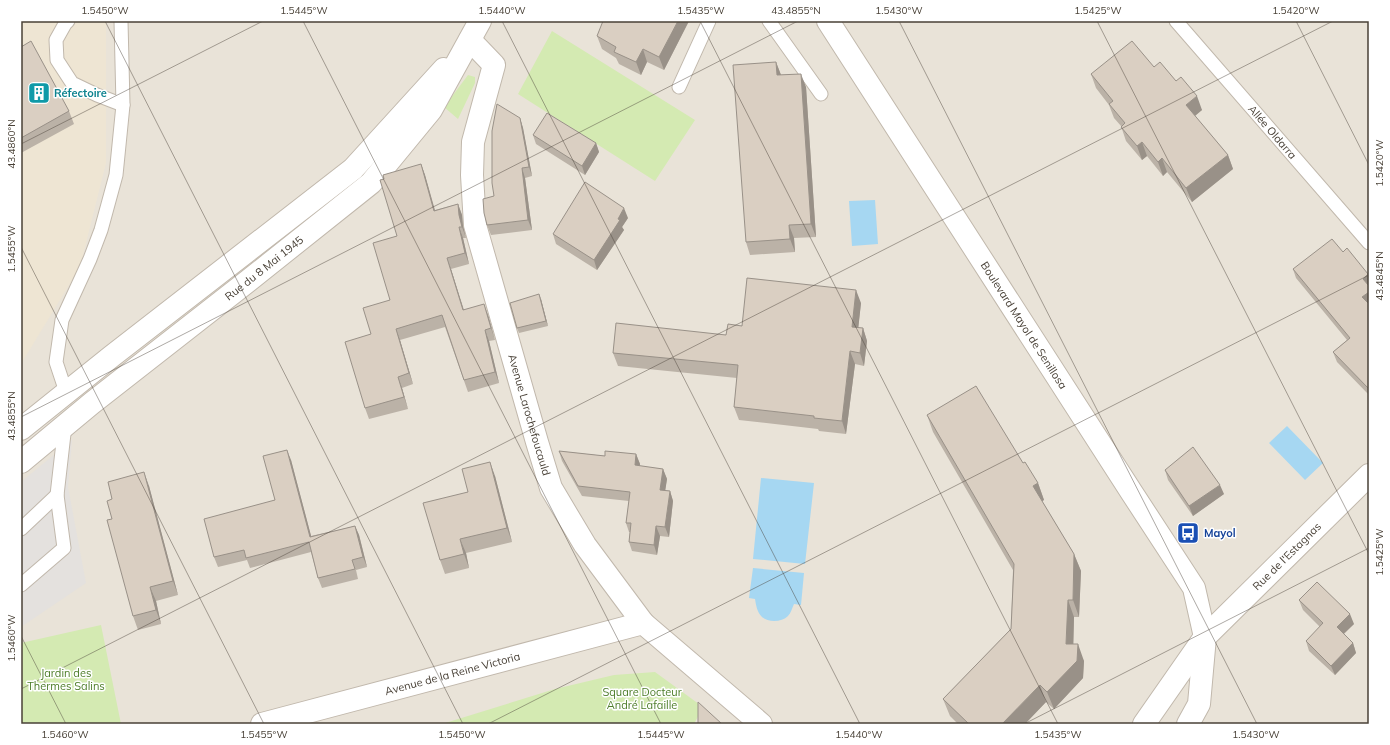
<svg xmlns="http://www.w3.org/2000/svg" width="1390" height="745" font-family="Mulish,sans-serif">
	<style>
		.residential { fill: #e9e3d8 }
		.education { fill: #eee5d3 }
		.green { fill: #d4eab2 }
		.parking { fill: #e4e1de }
		.water { fill: #a6d7f2 }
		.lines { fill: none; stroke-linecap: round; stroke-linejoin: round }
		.service-casing { stroke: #c1b8ac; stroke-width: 15 }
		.minor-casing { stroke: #c1b8ac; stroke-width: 24 }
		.tertiary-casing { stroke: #c1b8ac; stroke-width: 24 }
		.service { stroke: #fff; stroke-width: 13 }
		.minor { stroke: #fff; stroke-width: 22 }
		.tertiary { stroke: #fff; stroke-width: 22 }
		.wall { fill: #bbb2a7 }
		.shaded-wall { fill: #999188 }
		.building { fill: #dacfc2; stroke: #999188 }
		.ticks { fill: none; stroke: #494137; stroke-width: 1; stroke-opacity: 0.45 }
		.labels { text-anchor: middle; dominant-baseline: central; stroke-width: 3; stroke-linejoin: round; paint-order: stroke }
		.culture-label { font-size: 11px; font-weight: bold; fill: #0d838f; stroke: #fff; text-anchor: start }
		.street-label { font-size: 11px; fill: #494137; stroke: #fff }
		.transit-label { font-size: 11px; font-weight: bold; fill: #164399; stroke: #fff; text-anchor: start }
		.park-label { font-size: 11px; fill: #4d7d29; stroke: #fff }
		.neatline { fill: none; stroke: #494137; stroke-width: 1.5 }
		.ticks-label { font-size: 10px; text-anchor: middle; fill: #494137 }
	</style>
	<rect width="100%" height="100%" fill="#f5f1ea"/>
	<path class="residential" d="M21 21H1369V724H21Z"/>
	<path class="education" d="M21 21H106V163L80 267 21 364Z"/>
	<path class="green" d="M552 31 695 120 655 181 518 94Z
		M468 75 475 77V83L458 119 444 107Z
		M101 625 121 724H21V643Z
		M655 672 703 707 694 724H442L555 689 614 675Z"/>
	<path class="parking" d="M72 440 68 487 86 583 21 627V482Z"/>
	<path class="water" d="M875 200 878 244 852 246 849 201Z
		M1287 426 1323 463 1305 480 1269 443Z
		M761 478 814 483 805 564 753 559Z
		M753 568 804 573 801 605 794 604C792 608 791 613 788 616 782 622 769 623 762 617 757 612 756 605 755 599L749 598Z"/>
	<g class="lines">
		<g class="service-casing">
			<g id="service">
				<path d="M68 21 65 24 56 40 57 60 72 83 97 95 123 105"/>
				<path d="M769 21 821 94"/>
				<path id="s1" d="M1176 21 1369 243"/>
				<path d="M679 87 709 21"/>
				<path d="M66 392 56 362 62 320 90 259 101 230 116 175 123 105 121 21"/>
				<path d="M21 529 57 495"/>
				<path d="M21 585 64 548 57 495 65 425"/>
			</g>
		</g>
		<g class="minor-casing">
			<g id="minor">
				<path id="s2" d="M470 40 494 65 473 142 472 175 475 225 537 442 551 488 585 545 643 623 761 724"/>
				<path d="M21 429 112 356 353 169 444 69"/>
				<path id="s3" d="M21 462 92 403 248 281 371 183 431 110 480 21"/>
				<path id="s4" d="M1205 637 1369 475"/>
				<path id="s5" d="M262 724 643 623"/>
			</g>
		</g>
		<g class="tertiary-casing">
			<g id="tertiary">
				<path id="s6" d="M828 21 1132 493 1194 588 1205 637 1199 704 1188 724"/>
				<path d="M1144 724 1204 638"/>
			</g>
		</g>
		<use href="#service" class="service"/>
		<use href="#minor" class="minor"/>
		<use href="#tertiary" class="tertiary"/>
	</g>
	<path class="wall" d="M689 21 664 70 647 62 641 75 619 64 616 58 602 49 597 36Z
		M21 47 69 111 74 124 21 153Z
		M776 62 781 75 806 87 816 237 794 238 795 252 750 255 746 242Z
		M1154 67 1176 81 1202 110 1195 116 1228 155 1233 169 1192 202 1167 172 1163 176 1147 156 1142 160 1126 141 1121 126 1114 118 1109 105 1096 88 1091 74Z
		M520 118 523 128 532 176 525 178 532 230 491 235 487 225 494 196Z
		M533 135 596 143 599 152 585 175 536 144Z
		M421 164 425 175 435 210 458 204 462 215 463 226 466 238H463L469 264 451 269 464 310 488 315 495 340 489 341 499 383 468 392 445 327 400 340 413 384 402 388 408 409 369 419 365 408 371 334 390 300 397 236Z
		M628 218 622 227 624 230 597 270 556 244 553 234Z
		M1343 252 1368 274 1369 276V395L1337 362 1333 352 1347 340 1296 278 1293 269Z
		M541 299 548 326 519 333 517 328Z
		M861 303 858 328H863L867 341 864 366 855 364 846 434 819 431 818 429 739 420 734 407 737 378 618 366 613 353 726 335 742 326Z
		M927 415 1023 463 1038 483 1044 500 1042 501 1074 554 1081 571 1079 617H1074L1073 644 1084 661 1083 678 1054 709 1046 702 1025 724H958L950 716 943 699 1011 629 1013 570 933 432Z
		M559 451 605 456 636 454 640 464 639 466 663 469 667 479 665 490 670 491 673 501 669 537 660 536 657 555 632 551 629 542 630 532H629L626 523 629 501 582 496 562 461Z
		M291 460 311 536 355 526 359 535 367 567 356 570 358 579 322 588 318 578 311 552 250 568 247 560 218 567 214 557 275 500Z
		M1165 470 1224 494 1193 516 1168 480Z
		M495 476 512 542 466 553 469 568 445 574 440 560 468 492Z
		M149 486 178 595 156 601 161 624 138 630 133 616 112 519Z
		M1299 600 1354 624 1344 634 1353 643 1356 653 1335 675 1309 651 1306 641 1320 627 1303 610Z"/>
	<path class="shaded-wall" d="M678 21H689L664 70 659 57Z
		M643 49 647 62 641 75 636 62Z
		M776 62 781 75H777Z
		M801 74 806 87 816 237 811 224Z
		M1197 96 1202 110 1191 119 1186 105Z
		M520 118 523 128 532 176 529 167Z
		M1142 142 1147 156 1142 160 1137 146Z
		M596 143 599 152 585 175 582 166Z
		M1228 155 1233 169 1192 202 1186 188Z
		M1162 158 1167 172 1163 176 1158 162Z
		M421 164 425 175 438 222 434 211Z
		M522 168 525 178 532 230 528 220Z
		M458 204 462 215 463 226 466 238 462 227 459 215Z
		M624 208 628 218 622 227 624 230 597 270 594 260Z
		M789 225 794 238 795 252 790 239Z
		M459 227 463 238 469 264 465 253Z
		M447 258 451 269 467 321 463 310Z
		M1368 274 1369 276V286L1363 279Z
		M856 290 861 303 857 340 852 327Z
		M1369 292V304L1362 297Z
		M539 294 541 299 548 326 546 321Z
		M484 304 488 315 495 340 491 328Z
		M863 328 867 341 864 366 860 353Z
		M396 329 400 340 413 384 409 373Z
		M485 330 489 341 499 383 495 372Z
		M850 351 855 364 846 434 842 421Z
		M398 377 402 388 408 409 404 397Z
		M287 450 291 460 314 547 310 537Z
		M636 454 640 464 639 475 635 465Z
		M490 462 495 476 512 542 507 528Z
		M663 469 667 479 664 499 660 490Z
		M144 472 149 486 178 595 173 581Z
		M1038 483 1044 500 1039 503 1033 486Z
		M1220 485 1224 494 1193 516 1189 506Z
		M670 491 673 501 669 537 665 527Z
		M355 526 359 535 367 567 363 557Z
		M656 526 660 536 657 555 654 545Z
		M460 539 466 553 469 568 464 554Z
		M1074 554 1081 571 1079 617 1073 600Z
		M150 587 156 601 161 624 156 610Z
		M1068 600 1074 617 1073 661 1066 644Z
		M1350 614 1354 624 1340 637 1337 627Z
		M1353 643 1356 653 1335 675 1331 666Z
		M1078 644 1084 661 1083 678 1054 709 1047 692Z
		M1040 685 1046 702 1025 724H1002Z"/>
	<path class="building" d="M603 21H678L659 57 643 49 636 62 614 52 616 47 597 36Z
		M31 41 69 111 21 138V47Z
		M1132 41 1154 67 1160 62 1176 81 1181 77 1197 96 1186 105 1228 155 1186 188 1162 158 1158 162 1142 142 1137 146 1121 127 1125 123 1109 104 1113 101 1091 74Z
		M776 62 777 75 801 74 811 224 789 225 790 239 746 242 733 65Z
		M497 104 520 118 529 167 522 168 528 220 487 225 484 213 483 199 494 196 492 183V131Z
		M547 113 596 143 582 166 533 135Z
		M421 164 434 211 458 204 459 215 462 227H459L465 253 447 258 463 310 484 304 491 328 485 330 495 372 464 380 442 315 396 329 409 373 398 377 404 397 365 408 345 342 371 334 363 308 390 300 373 243 397 236 380 180 384 179 383 175Z
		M585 182 624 208 618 219 620 220 594 260 553 234Z
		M1332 239 1343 252 1347 248 1368 274 1363 279 1369 286V292L1362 297 1369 304V389L1333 352 1350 338 1293 269Z
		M747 278 856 290 852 327 863 328 860 353 850 351 842 421 814 418V416L734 407 738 365 613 353 616 323 726 335 728 324 742 326Z
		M539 294 546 321 517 328 510 303Z
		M976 386 1023 463 1025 462 1038 483 1033 486 1074 554 1073 600H1068L1066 644H1078L1077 661 1047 692 1040 685 1002 724H969L943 699 1011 629 1014 564 927 415Z
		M1193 447 1220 485 1189 506 1165 470Z
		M287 450 310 537 355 526 363 557 352 560 355 569 318 578 309 542 246 558 244 550 214 557 204 519 275 500 263 456Z
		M559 451 605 456V451L636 454 635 465 663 469 660 490 670 491 665 527 656 526 654 545 629 542 631 523H626L630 492 578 486Z
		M490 462 507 528 460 539 464 554 440 560 423 503 468 492 462 469Z
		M144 472 173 581 150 587 156 610 133 616 107 520 112 519 107 501 112 499 108 482Z
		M1317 582 1350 614 1337 627 1353 643 1331 666 1306 641 1323 623 1299 600Z
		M698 702 722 724H698Z"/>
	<path class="ticks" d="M105 21 463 724M303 21 661 724M502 21 860 724M700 21 1058 724M899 21 1257 724M1097 21 1369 554M1296 21 1369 165M21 144 263 21M21 247 264 724M21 417 798 21M21 636 66 724M21 689 1333 21M488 724 1369 275M1024 724 1369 548"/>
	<defs>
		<g id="building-square" transform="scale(1.15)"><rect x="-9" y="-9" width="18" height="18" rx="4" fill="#0f9aa8" stroke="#fff"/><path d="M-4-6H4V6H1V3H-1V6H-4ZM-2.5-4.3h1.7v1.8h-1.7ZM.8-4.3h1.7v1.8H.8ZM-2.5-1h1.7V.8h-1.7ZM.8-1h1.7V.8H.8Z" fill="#fff"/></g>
		<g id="bus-square" transform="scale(1.15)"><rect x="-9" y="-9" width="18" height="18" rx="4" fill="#1a4fb4" stroke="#fff"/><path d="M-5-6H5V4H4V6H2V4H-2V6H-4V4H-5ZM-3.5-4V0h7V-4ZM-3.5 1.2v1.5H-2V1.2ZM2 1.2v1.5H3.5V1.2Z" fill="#fff"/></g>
	</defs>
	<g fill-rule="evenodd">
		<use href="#building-square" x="39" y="93"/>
		<use href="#bus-square" x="1188" y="533"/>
	</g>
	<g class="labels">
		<g class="culture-label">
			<text x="54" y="93">Réfectoire</text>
		</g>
		<g class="street-label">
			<text stroke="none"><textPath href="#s1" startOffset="147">Allée Oldarra</textPath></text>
			<text stroke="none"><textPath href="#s3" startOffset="311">Rue du 8 Mai 1945</textPath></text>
			<text stroke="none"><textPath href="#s6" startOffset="362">Boulevard Mayol de Senillosa</textPath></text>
			<text stroke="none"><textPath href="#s2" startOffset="395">Avenue Larochefoucauld</textPath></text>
			<text stroke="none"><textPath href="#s4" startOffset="115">Rue de l'Estagnas</textPath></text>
			<text stroke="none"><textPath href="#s5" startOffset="197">Avenue de la Reine Victoria</textPath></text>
		</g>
		<g class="transit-label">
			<text x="1204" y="533">Mayol</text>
		</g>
		<g class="park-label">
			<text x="66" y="673">Jardin des<tspan x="66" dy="13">Thermes Salins</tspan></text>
			<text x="642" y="692">Square Docteur<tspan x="642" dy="13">André Lafaille</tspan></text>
		</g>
	</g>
	<rect width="1390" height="745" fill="none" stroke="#ffffff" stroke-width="44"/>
	<rect x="22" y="22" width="1346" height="701" class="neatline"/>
	<g class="ticks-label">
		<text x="105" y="14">1.5450°W</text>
		<text x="304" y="14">1.5445°W</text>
		<text x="502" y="14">1.5440°W</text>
		<text x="701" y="14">1.5435°W</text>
		<text x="796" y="14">43.4855°N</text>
		<text x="899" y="14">1.5430°W</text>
		<text x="1098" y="14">1.5425°W</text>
		<text x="1296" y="14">1.5420°W</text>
		<text transform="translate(11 144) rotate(-90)" y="4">43.4860°N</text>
		<text transform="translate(1379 163) rotate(-90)" y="4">1.5420°W</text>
		<text transform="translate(11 249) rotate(-90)" y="4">1.5455°W</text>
		<text transform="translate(1379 276) rotate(-90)" y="4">43.4845°N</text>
		<text transform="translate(11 416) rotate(-90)" y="4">43.4855°N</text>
		<text transform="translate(1379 552) rotate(-90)" y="4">1.5425°W</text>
		<text transform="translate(11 638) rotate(-90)" y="4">1.5460°W</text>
		<text x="65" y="738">1.5460°W</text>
		<text x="264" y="738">1.5455°W</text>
		<text x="462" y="738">1.5450°W</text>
		<text x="661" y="738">1.5445°W</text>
		<text x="859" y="738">1.5440°W</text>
		<text x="1058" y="738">1.5435°W</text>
		<text x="1256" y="738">1.5430°W</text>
	</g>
</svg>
